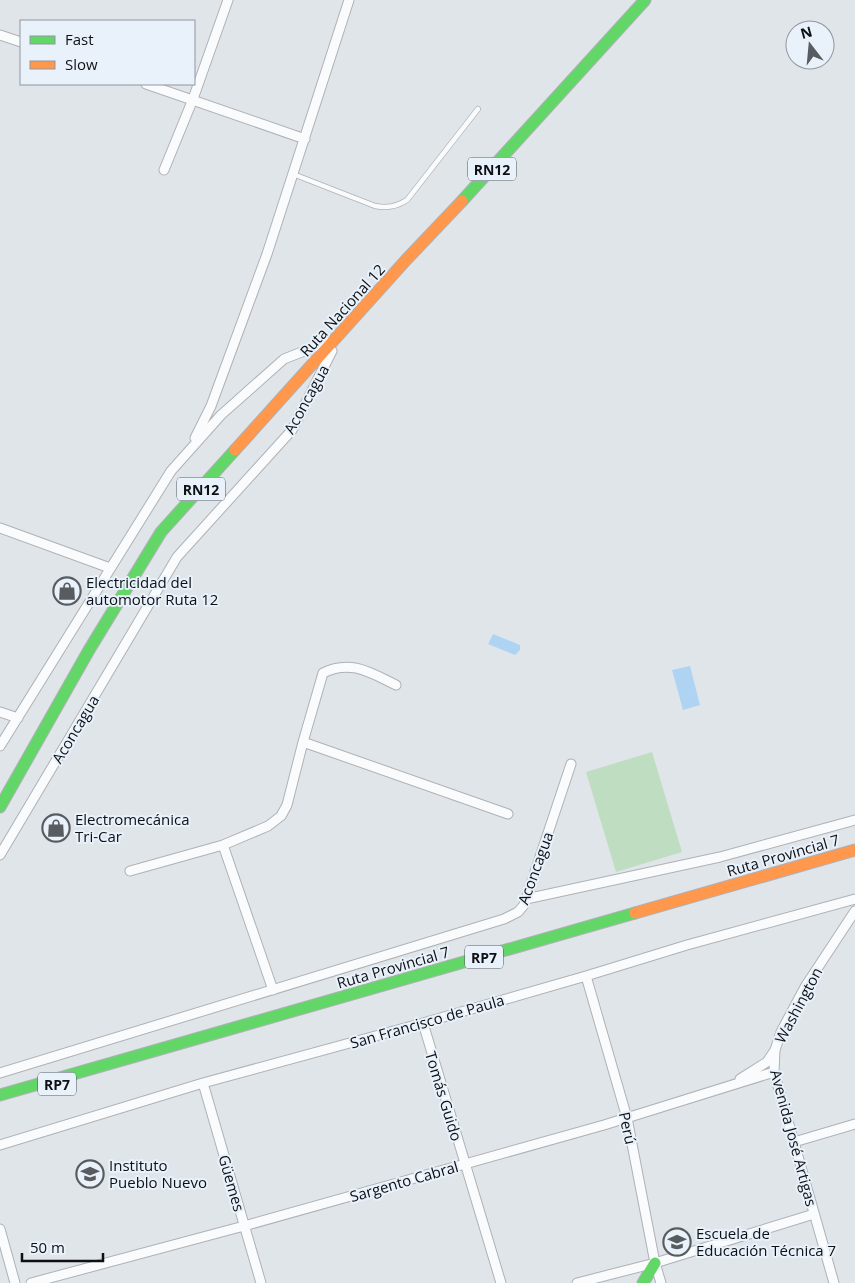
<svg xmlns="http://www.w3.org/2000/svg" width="855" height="1283" font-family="'Open Sans',sans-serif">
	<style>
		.green { fill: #bfddc1 }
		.water { fill: #afd4f3 }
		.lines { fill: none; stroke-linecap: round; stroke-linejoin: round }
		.lane-casing { stroke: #aeb2b6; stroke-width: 6 }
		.street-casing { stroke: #aeb2b6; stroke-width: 11 }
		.fast-casing { stroke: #aeb2b6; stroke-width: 13 }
		.slow-casing { stroke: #aeb2b6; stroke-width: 13 }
		.lane { stroke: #fafbfc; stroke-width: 4.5 }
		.street { stroke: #fafbfc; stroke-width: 9 }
		.fast { stroke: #63d668; stroke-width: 11 }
		.slow { stroke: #ff974d; stroke-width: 11 }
		.labels { text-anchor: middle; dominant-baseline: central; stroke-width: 4; stroke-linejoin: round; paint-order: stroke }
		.shield { fill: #e9f1fb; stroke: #505459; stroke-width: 1 }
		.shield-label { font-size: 14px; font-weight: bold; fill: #0e1114 }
		.street-label { font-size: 15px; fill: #0e1114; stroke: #e9f1fb }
		.poi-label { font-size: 15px; fill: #0e1114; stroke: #e9f1fb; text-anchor: start }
	</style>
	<rect width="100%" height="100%" fill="#e0e5ea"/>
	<path class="green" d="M652 752 682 852 616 872 586 772Z"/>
	<path class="water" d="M493 634 520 645V650L515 655 488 644Z
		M690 666 700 705 683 710 672 670Z"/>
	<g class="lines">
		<g class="lane-casing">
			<path id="lane" d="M293 174 375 206C387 208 396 207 407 200L478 109"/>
		</g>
		<g class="street-casing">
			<path id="street" d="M0 35 21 42
				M146 84 305 139
				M164 170 193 99 228 0
				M195 438 211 406 267 254 349 0
				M0 528 110 568
				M0 712 18 718
				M303 742 508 814
				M0 746 171 471 221 415 284 359 327 342
				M223 845 273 990
				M0 855 177 557 292 430 332 351
				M130 871 223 845 268 826 281 816 287 805 303 742 323 673C351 659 371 673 396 685
				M526 899 720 857 855 820
				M586 976 627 1118 655 1263 661 1283
				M423 1023 501 1283
				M775 1050 774 1072 834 1283
				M0 1073 504 919 518 912 524 905 571 764
				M740 1079 767 1062 775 1050 781 1032 805 987 855 911
				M203 1083 261 1283
				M794 1142 855 1124
				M0 1145 203 1083 423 1023 586 976 687 945 855 899
				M0 1229 15 1283
				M31 1283 244 1226 604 1125 774 1072
				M577 1283 655 1263 814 1214"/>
		</g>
		<g class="fast-casing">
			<path id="fast" d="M462 201 645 0
				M0 807 89 650 161 532 235 450
				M0 1095 635 913
				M643 1283 655 1263"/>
		</g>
		<g class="slow-casing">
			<path id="slow" d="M235 450 406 260 462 201
				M635 913 855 850"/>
		</g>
		<use href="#lane" class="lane"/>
		<use href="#street" class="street"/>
		<use href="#fast" class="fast"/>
		<use href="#slow" class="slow"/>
	</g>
	<defs>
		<g id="shop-ring" transform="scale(1.4375)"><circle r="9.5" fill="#e9f1fb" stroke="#585b5f" stroke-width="1.5"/><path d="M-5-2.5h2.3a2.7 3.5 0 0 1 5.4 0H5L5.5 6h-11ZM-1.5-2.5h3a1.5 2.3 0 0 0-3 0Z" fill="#585b5f"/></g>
		<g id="school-ring" transform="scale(1.4375)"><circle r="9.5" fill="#e9f1fb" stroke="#585b5f" stroke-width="1.5"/><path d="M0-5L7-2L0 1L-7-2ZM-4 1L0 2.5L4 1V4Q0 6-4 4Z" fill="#585b5f"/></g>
	</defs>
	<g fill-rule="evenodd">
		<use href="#shop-ring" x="67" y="591"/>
		<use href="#shop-ring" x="56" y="828"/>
		<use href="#school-ring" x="90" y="1174"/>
		<use href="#school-ring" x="677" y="1242"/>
	</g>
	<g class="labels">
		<g class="shield">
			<rect x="468" y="157.5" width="48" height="23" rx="4"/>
			<rect x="177" y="477.5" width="48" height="23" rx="4"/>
			<rect x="465" y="945.5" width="38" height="23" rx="4"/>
			<rect x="38" y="1072.5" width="38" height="23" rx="4"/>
		</g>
		<g class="shield-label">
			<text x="492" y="169">RN12</text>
			<text x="201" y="489">RN12</text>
			<text x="484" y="957">RP7</text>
			<text x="57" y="1084">RP7</text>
		</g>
		<g class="street-label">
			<text transform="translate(342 310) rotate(-48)">Ruta Nacional 12</text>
			<text transform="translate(306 399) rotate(-61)">Aconcagua</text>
			<text transform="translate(75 729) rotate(-59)">Aconcagua</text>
			<text transform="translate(783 855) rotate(-16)">Ruta Provincial 7</text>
			<text transform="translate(535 868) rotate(-70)">Aconcagua</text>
			<text transform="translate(393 967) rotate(-16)">Ruta Provincial 7</text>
			<text transform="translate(798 1005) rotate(-62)">Washington</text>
			<text transform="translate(427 1021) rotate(-16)">San Francisco de Paula</text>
			<text transform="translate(444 1096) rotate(73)">Tomás Guido</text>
			<text transform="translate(628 1128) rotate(78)">Perú</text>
			<text transform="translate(794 1138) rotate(75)">Avenida José Artigas</text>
			<text transform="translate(404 1181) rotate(-16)">Sargento Cabral</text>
			<text transform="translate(232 1183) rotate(74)">Güemes</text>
		</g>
		<g class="poi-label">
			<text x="86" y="582">Electricidad del<tspan x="86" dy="17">automotor Ruta 12</tspan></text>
			<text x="75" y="819">Electromecánica<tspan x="75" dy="17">Tri-Car</tspan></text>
			<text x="109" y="1165">Instituto<tspan x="109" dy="17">Pueblo Nuevo</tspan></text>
			<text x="696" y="1233">Escuela de<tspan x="696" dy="17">Educación Técnica 7</tspan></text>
		</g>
	</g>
	<rect x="20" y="20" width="175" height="65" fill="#e9f1fb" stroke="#91979f"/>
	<rect x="30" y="36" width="25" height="8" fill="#63d668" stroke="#91979f"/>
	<text x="65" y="45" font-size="15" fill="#0e1114">Fast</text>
	<rect x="30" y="61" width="25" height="8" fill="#ff974d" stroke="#91979f"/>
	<text x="65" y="70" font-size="15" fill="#0e1114">Slow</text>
	<g transform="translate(810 45) rotate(344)"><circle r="24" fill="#e9f1fb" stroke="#91979f"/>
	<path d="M0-4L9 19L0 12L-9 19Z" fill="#585b5f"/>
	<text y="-8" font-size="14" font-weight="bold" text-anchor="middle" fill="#0e1114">N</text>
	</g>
	<path d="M22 1253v8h81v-8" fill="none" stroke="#0e1114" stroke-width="2.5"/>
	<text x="30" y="1253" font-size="15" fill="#0e1114" stroke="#e9f1fb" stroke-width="4" paint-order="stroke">50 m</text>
</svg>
